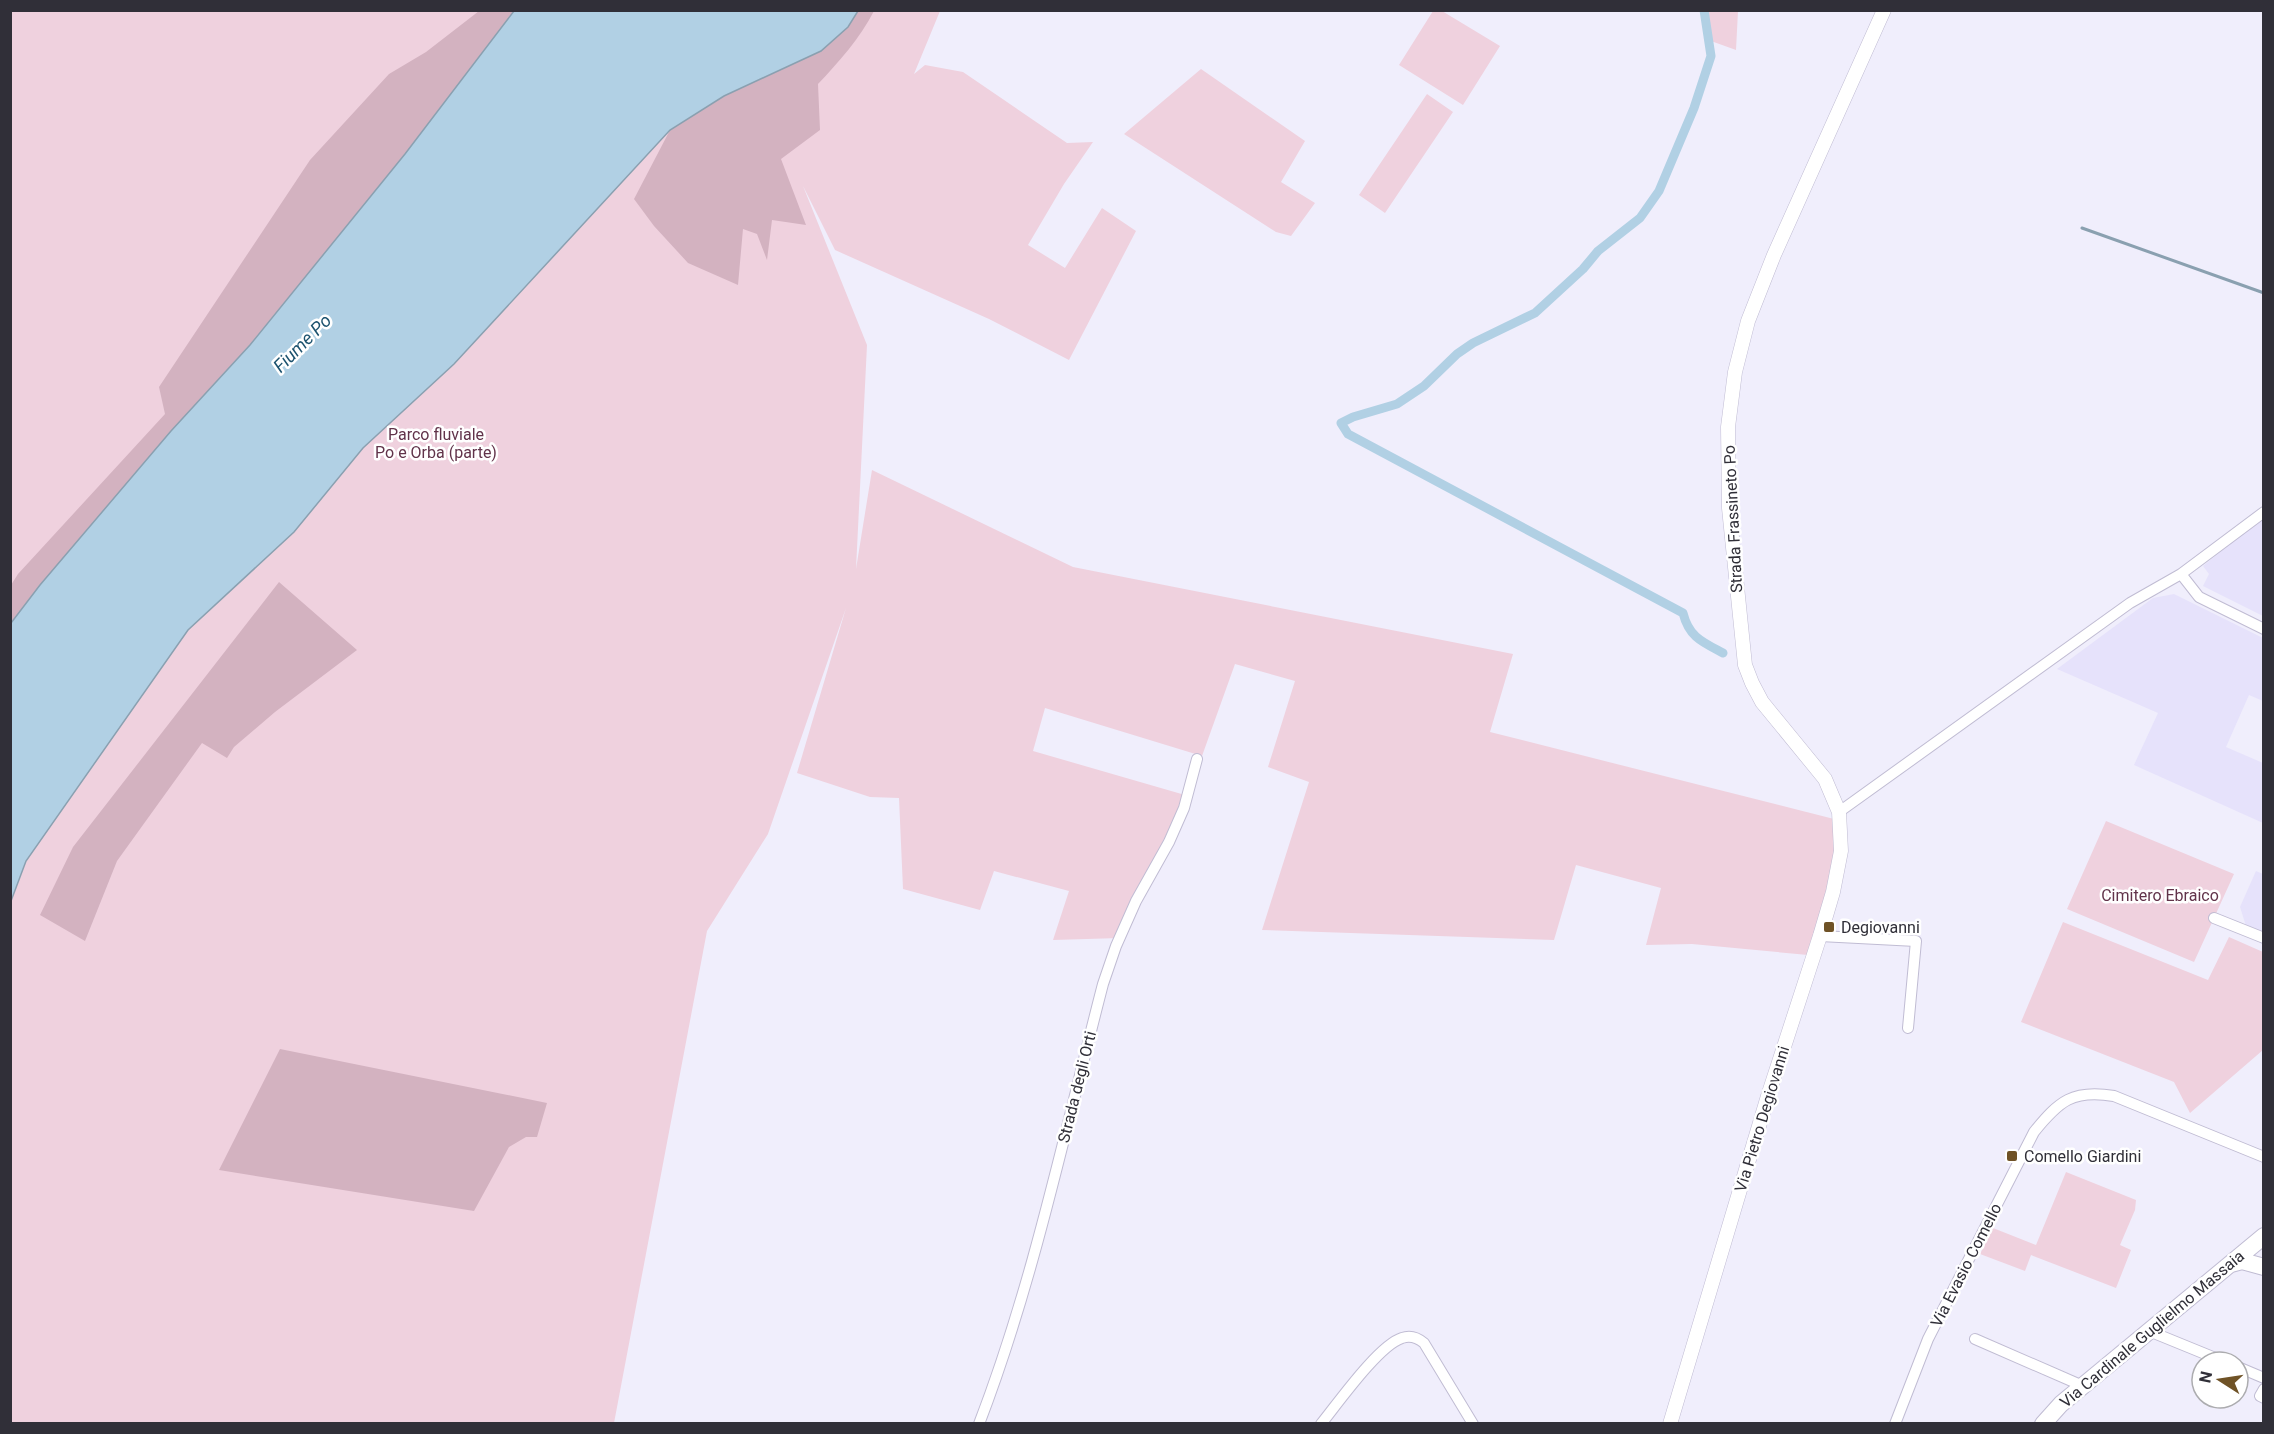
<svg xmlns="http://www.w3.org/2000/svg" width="2274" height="1434" font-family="Roboto,sans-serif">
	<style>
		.built { fill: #e6e2fb }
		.green { fill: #efd1de }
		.forest { fill: #d3b2c0 }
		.water { fill: #b1d0e4; stroke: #8aa0b0; stroke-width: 1.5 }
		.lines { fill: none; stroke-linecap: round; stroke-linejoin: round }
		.stream { stroke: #8aa0b0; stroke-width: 3 }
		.canal { stroke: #b1d0e4; stroke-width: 9 }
		.minor-casing { stroke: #c0bcd3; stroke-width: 12 }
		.tertiary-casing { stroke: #c0bcd3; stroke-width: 15 }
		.secondary-casing { stroke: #c0bcd3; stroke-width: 18 }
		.minor { stroke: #fff; stroke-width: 10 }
		.tertiary { stroke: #fff; stroke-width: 14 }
		.secondary { stroke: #fff; stroke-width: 16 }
		.poi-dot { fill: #6f5226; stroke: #fff; stroke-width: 2 }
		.labels { text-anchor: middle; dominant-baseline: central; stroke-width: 5; stroke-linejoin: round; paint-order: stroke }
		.park-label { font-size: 16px; fill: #61334a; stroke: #fff }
		.street-label { font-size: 16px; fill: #302f38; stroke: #fff }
		.poi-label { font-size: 16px; fill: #302f38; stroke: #fff; text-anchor: start }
		.water-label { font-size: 18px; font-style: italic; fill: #1c526e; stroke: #fff }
	</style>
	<rect width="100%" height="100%" fill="#f0eefc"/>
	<path class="built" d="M2263 517V616L2203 586 2209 574 2203 566Z
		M2174 594 2263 638V701L2249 695 2226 747 2263 763V823L2134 765 2158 713 2057 669 2153 598Z
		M2256 871 2263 874V933L2246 926 2240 907Z"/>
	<path class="green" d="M10 11H940L914 74 925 65 963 72 1067 143 1093 142 1064 184 1028 245 1065 268 1102 208 1136 231 1069 360 989 319 835 250 803 186 867 345 856 569 872 470 1073 567 1513 654 1490 732 1834 819C1840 866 1821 910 1808 955L1692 944 1646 945 1661 888 1576 865 1554 940 1262 930 1309 782 1268 767 1295 681 1235 664 1202 756 1045 708 1033 751 1185 795 1120 938 1053 940 1069 891 994 871 980 910 903 889 899 798 870 797 797 773 846 608 768 834 707 931 614 1423H11Z
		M1433 11H1442L1500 46 1463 105 1399 65Z
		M1705 11H1738L1736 50 1711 41Z
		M1201 69 1305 141 1281 182 1315 203 1291 236 1276 232 1124 134Z
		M1427 94 1453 112 1385 213 1359 195Z
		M2106 821 2234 874 2194 962 2067 909Z
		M2063 922 2208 980 2229 937 2263 952V1050L2190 1113 2174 1082 2021 1022Z
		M2066 1172 2136 1200 2135 1210 2120 1245 2131 1250 2116 1288 2031 1255 2025 1271 1980 1254 1993 1228 2036 1245Z"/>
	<path class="forest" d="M479 11H514L405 154 250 345 171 431 11 623V585L18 574 165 414 159 387 310 160 389 74 426 52Z
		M858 11H874C860 38 839 62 818 84L820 130 781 159 806 225 772 220 767 260 757 234 743 229 738 285 688 263 654 226 634 199 670 130 724 96 848 27Z
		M279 582 357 650 275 712 234 747 227 758 202 743 117 861 85 941 40 915 73 847Z
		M280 1049 547 1103 537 1137H526L509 1147 474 1211 219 1170Z"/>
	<path class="water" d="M514 11H858L848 27 821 51 724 96 670 130 454 364 363 448 294 532 188 630 26 861 11 901V623L40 585 171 431 250 345 405 154Z"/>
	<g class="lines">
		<path class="stream" d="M2082 228 2264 293"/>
		<path class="canal" d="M1704 10 1711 56 1694 108 1659 191 1640 218 1598 251 1583 269 1535 313 1473 343 1457 354 1424 386 1397 404 1353 417 1341 423 1348 434 1683 613C1689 637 1702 642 1723 653"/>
		<g class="minor-casing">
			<path id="minor" d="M2181 574 2199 597 2264 629
				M1839 812 2130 603 2181 574 2264 512
				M2214 918 2264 938
				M1820 936 1916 941 1908 1028
				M2149 1331 2225 1362
				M1975 1339 2083 1386
				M2238 1367 2264 1378
				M2264 1389 2260 1396 2264 1398
				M979 1424C1033 1284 1065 1130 1103 984L1116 946 1136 901 1169 842 1184 808 1197 759
				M1321 1424C1338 1403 1379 1345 1402 1338 1410 1335 1418 1338 1424 1343L1473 1424
				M1895 1424 1928 1339 2034 1132C2059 1101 2073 1089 2114 1096L2264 1157"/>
		</g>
		<g class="tertiary-casing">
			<path id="tertiary" d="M1670 1424 1768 1096 1820 936 1833 892 1841 851 1839 812 1825 779 1762 702 1752 683 1745 665 1729 508 1728 427 1735 372 1748 321 1774 255 1884 10"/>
		</g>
		<g class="secondary-casing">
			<path id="secondary" d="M2231 1264 2242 1261 2264 1267
				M2043 1424 2061 1404 2264 1236"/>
		</g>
		<use href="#minor" class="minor"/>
		<use href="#tertiary" class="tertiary"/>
		<use href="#secondary" class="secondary"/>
	</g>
	<g class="poi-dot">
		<rect x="1823" y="921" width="12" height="12" rx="3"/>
		<rect x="2006" y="1150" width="12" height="12" rx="3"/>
	</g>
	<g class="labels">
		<g class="park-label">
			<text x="436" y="434">Parco fluviale<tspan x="436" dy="18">Po e Orba (parte)</tspan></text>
			<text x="2160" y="895">Cimitero Ebraico</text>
		</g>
		<g class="street-label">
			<text transform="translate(1733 519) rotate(-93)">Strada Frassineto Po</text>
			<text transform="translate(1077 1087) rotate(-76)">Strada degli Orti</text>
			<text transform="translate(1762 1119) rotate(-73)">Via Pietro Degiovanni</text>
			<text transform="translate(1966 1265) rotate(-63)">Via Evasio Comello</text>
			<text transform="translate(2152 1329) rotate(-40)">Via Cardinale Guglielmo Massaia</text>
		</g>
		<g class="poi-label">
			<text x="1841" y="927">Degiovanni</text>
			<text x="2024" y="1156">Comello Giardini</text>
		</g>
		<g class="water-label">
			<text transform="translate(302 343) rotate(-45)">Fiume Po</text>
		</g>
	</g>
	<rect width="2274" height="1434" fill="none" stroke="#302f38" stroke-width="24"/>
	<g transform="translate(2220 1380) rotate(282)"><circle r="28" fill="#ffffff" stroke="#acacaf" stroke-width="1.5"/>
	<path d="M0-4.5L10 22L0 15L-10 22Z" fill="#6f5226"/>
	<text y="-9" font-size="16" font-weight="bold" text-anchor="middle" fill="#302f38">N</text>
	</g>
</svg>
